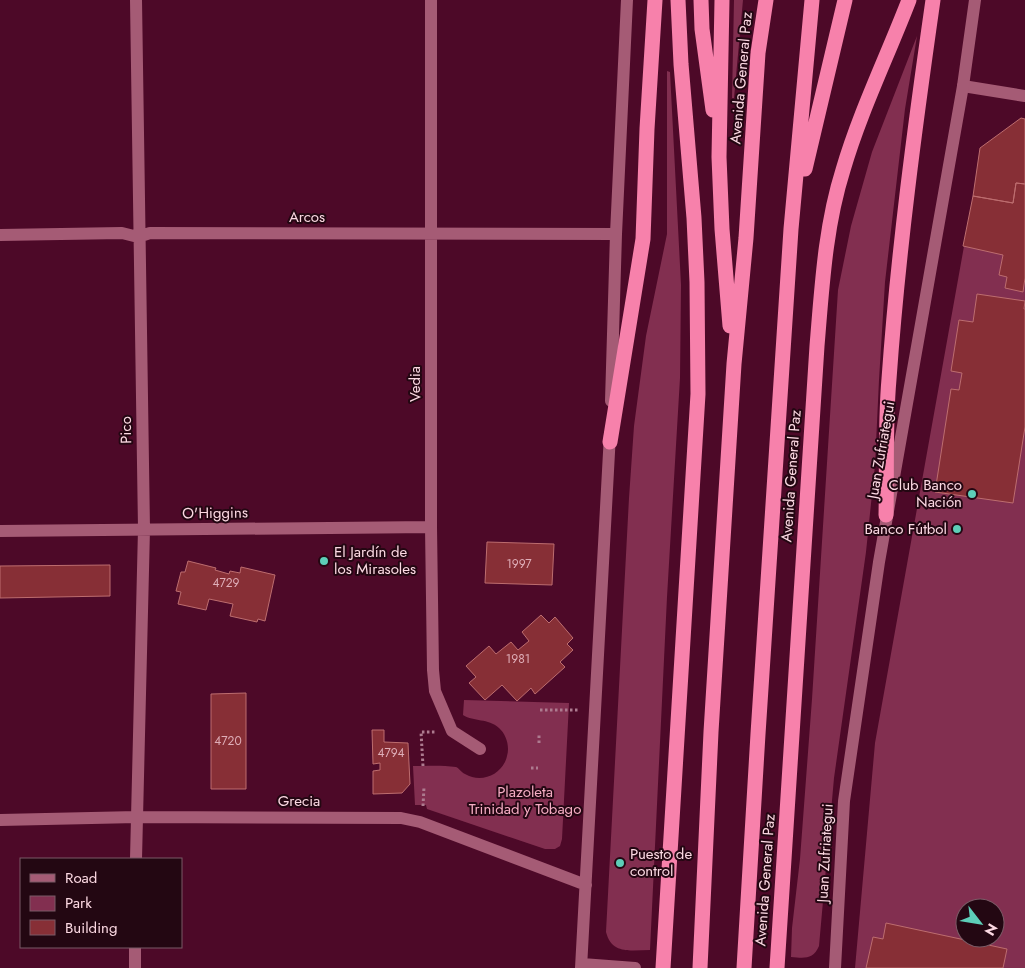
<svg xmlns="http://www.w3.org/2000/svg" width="1025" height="968" font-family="Jost,sans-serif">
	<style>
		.green { fill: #822f50; fill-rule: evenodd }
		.building { fill: #872f36; stroke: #bd6d6f }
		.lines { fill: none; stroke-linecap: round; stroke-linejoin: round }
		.path { stroke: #ad7b8f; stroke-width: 3; stroke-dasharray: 2.5 2.5; stroke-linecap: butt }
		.street { stroke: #a55b75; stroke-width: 12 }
		.secondary { stroke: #a55b75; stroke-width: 12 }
		.highway { stroke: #f781ab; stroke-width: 15 }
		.poi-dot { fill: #5dceb8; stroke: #230712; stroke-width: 2 }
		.labels { text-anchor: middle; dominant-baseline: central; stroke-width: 4; stroke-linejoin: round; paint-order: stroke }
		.number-label { font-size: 12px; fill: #dfaeb8 }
		.street-label { font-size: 15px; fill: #fcd9e3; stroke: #230712 }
		.poi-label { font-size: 15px; fill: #fcd9e3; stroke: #230712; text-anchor: end }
		.park-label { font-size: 15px; fill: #f6adc4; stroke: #230712 }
	</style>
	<rect width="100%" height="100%" fill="#4d0928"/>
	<path class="green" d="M734 0H743L734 98H732Z
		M917 36 905 109 885 282 879 380 875 465 866 552 834 778 819 946C813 960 804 958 791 957L792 928 800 859 812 699 838 290 851 226 872 152Z
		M667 71 670 72 681 285 680 378 667 597 650 950C631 950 612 955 606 932L629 498 634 426 646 336 667 234Z
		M1025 119V968H855L875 743 973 196ZM965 908H995V938H965Z
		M464 700 569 703 562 839 560 846 555 849H545L427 809 426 805H415L413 766C426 766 442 765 456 767 459 768 461 772 465 774 482 784 503 774 507 756 510 746 506 734 499 728 488 718 474 722 463 715Z"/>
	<path class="building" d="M1021 118 1025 119V184L1016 183 1013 203 973 196 980 148Z
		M1016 183 1025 184V278L1023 292 1005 288 1007 277 999 275 1003 255 963 246 973 196 1013 203Z
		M977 294 1025 301 1024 309H1025V427L1013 503 935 492 951 389 959 390 962 373 951 371 959 320 973 322Z
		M487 542 554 544 552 585 485 583Z
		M188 561 216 568 215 570 229 574 230 571 240 573 241 567 275 575 265 621 258 619 257 622 230 616 233 604 209 599 206 610 178 604 181 592 176 591 181 572H185Z
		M110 565V596L0 598V566Z
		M541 615 549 623 555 617 573 638 567 644 573 650 560 662 565 667 535 694 531 688 517 701 502 685 485 700 469 683 476 677 466 666 489 646 496 654 511 642 518 650 529 641 522 632Z
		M246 693V789H211V694Z
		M372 730H384V742L408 743 410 784 402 793 373 794V771L380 770V763L373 764Z
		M886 923 1007 949 1003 968H866L873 937 883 939Z"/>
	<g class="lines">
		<path class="path" d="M540 710H580
			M539 743V735
			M423 766 421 732H436
			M531 768H538
			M423 806 424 787"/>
		<path class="street" d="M136 0 144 529 136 859
			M431 0V527L433 670 435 691 452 731 480 749
			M963 86 1025 96
			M0 235 122 233 138 237 150 233 616 234
			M611 401 616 234 627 0
			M0 531 431 527
			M0 820 137 817 401 818 420 822 586 885
			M582 964 635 968
			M135 968V947
			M581 968 610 434"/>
		<path class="secondary" d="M835 968 844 801 879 562 963 86 975 0"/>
		<path class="highway" d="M701 0 702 29 713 110
			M722 0 719 157 722 229 730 326
			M805 169 845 0
			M610 442 643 239 647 129 655 0
			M886 515C887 470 885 424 889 379 898 252 915 126 933 0
			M663 968 698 394 697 282 694 218 681 64 678 0
			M700 968 711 732 734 364 746 238 758 53 766 0
			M744 968 758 734 791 229 812 0
			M777 968 817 346C822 287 825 227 843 170 860 112 887 57 909 0"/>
	</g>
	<g class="poi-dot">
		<circle cx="972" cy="494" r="5"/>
		<circle cx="957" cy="529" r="5"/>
		<circle cx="324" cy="561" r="5"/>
		<circle cx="620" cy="863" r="5"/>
	</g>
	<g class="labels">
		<g class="number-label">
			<text x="519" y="564">1997</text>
			<text x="226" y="583">4729</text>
			<text x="518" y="659">1981</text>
			<text x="228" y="741">4720</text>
			<text x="391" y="753">4794</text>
		</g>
		<g class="street-label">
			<text transform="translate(741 78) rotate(-85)">Avenida General Paz</text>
			<text x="307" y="217">Arcos</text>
			<text transform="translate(415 384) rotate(-90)">Vedia</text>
			<text transform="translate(126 430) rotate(-91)">Pico</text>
			<text transform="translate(881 450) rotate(-80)">Juan Zufriategui</text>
			<text transform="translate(791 476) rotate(-86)">Avenida General Paz</text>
			<text transform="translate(215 513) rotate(-1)">O'Higgins</text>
			<text x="299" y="801">Grecia</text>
			<text transform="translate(825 853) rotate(-87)">Juan Zufriategui</text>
			<text transform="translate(765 880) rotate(-86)">Avenida General Paz</text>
		</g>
		<g class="poi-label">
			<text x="962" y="485">Club Banco<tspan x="962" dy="17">Nación</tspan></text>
			<text x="947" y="529">Banco Fútbol</text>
			<text x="334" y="552" text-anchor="start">El Jardín de<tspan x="334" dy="17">los Mirasoles</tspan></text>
			<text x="630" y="854" text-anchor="start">Puesto de<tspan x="630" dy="17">control</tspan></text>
		</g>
		<g class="park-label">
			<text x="525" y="792">Plazoleta<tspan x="525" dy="17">Trinidad y Tobago</tspan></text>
		</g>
	</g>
	<rect x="20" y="858" width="162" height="90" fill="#230712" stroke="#7a5b66"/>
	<rect x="30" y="874" width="25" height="8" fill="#a55b75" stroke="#7a5b66"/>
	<text x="65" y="883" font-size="15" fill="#fcd9e3">Road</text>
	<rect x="30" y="896" width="25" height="15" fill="#822f50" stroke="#7a5b66"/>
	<text x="65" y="908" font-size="15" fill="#fcd9e3">Park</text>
	<rect x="30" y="920" width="25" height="15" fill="#872f36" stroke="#7a5b66"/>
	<text x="65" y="933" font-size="15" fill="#fcd9e3">Building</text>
	<g transform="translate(980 923) rotate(121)"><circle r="24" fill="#230712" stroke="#7a5b66"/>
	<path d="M0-4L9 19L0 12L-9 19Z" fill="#5dceb8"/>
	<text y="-8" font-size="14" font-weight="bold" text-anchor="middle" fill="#fcd9e3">N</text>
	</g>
</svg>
